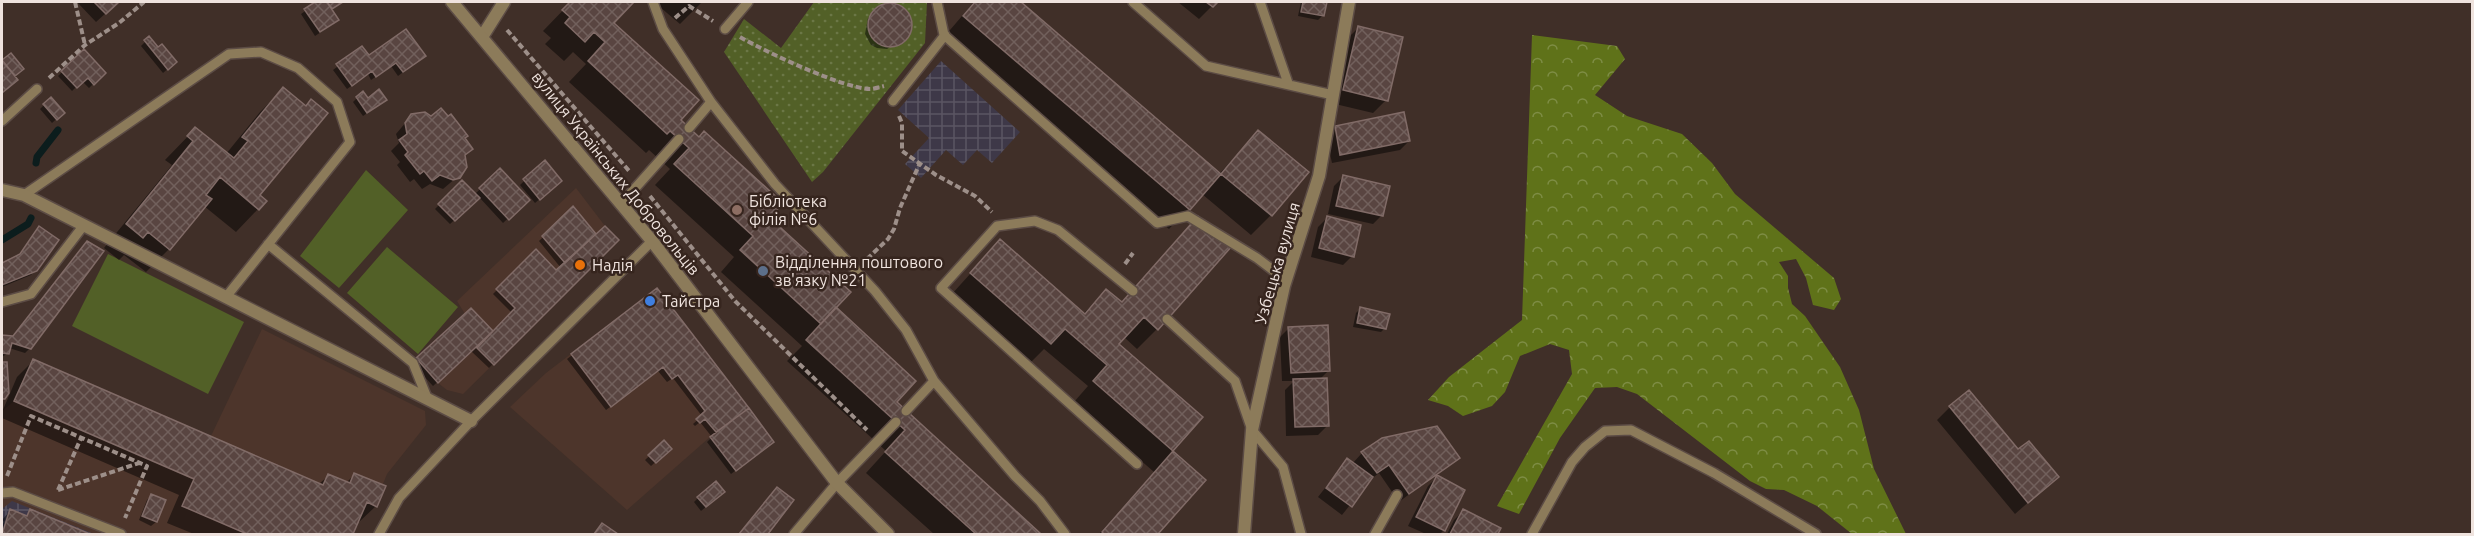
<svg xmlns="http://www.w3.org/2000/svg" width="2474" height="536" font-family="Ubuntu,sans-serif">
	<style>
		.built { fill: #4d352b }
		.industrial { fill: url(#industrial-grid) }
		.green { fill: #526027 }
		.forest { fill: url(#forest-crowns) }
		.garden { fill: url(#garden-dots) }
		.shadow { fill: #0007 }
		.lines { fill: none; stroke-linecap: round; stroke-linejoin: round }
		.stream { stroke: #0c1d1d; stroke-width: 7 }
		.building { fill: url(#building-cross-hatch); stroke: #816b67; stroke-width: 1.5 }
		.service-casing { stroke: #5c4c45; stroke-width: 12 }
		.minor-casing { stroke: #5c4c45; stroke-width: 15 }
		.tertiary-casing { stroke: #5c4c45; stroke-width: 15 }
		.path { stroke: #9d8f89; stroke-width: 4; stroke-dasharray: 6 3; stroke-linecap: butt }
		.service { stroke: #8c7b5a; stroke-width: 9 }
		.minor { stroke: #8c7b5a; stroke-width: 12 }
		.tertiary { stroke: #8c7b5a; stroke-width: 12 }
		.education-dot { fill: #8d6e63; stroke: #36251e; stroke-width: 2 }
		.food-dot { fill: #e8710a; stroke: #36251e; stroke-width: 2 }
		.service-dot { fill: #5c6f8a; stroke: #36251e; stroke-width: 2 }
		.shop-dot { fill: #3f7fe0; stroke: #36251e; stroke-width: 2 }
		.labels { text-anchor: middle; dominant-baseline: central; stroke-width: 5; stroke-linejoin: round; paint-order: stroke }
		.street-label { font-size: 16px; fill: #efe3de; stroke: #36251e }
		.poi-label { font-size: 16px; fill: #efe3de; stroke: #36251e; text-anchor: start }
	</style>
	<defs>
		<pattern id="industrial-grid" width="8" height="8" patternUnits="userSpaceOnUse" patternTransform="scale(1.5)"><rect width="8" height="8" fill="#3e3848"/><path d="M0 4h8M4 0v8" fill="none" stroke="#5a5562"/></pattern>
		<pattern id="forest-crowns" width="20" height="18" patternUnits="userSpaceOnUse" patternTransform="scale(1.5)"><rect width="20" height="18" fill="#5f7219"/><path d="M2 6a3 3 0 1 1 6 0M12 15a3 3 0 1 1 6 0" fill="none" stroke="#7e8d45"/></pattern>
		<pattern id="garden-dots" width="8" height="8" patternUnits="userSpaceOnUse" patternTransform="scale(1.5)"><rect width="8" height="8" fill="#526027"/><path d="M2 2h.1M6 6h.1" fill="none" stroke="#6b7746" stroke-width="1.8" stroke-linecap="round"/></pattern>
		<pattern id="building-cross-hatch" width="8" height="8" patternUnits="userSpaceOnUse" patternTransform="scale(1.5)"><rect width="8" height="8" fill="#594541"/><path d="M0 0l8 8M0 8l8-8" fill="none" stroke="#71605c"/></pattern>
	</defs>
	<rect width="100%" height="100%" fill="#402f28"/>
	<path class="built" d="M576 188 605 226 619 240 463 394 447 390 438 383 465 314 457 301Z
		M657 288 749 408 710 437 627 510 510 407 546 373Z
		M262 329 425 411 426 425 387 474 383 484 386 486 377 507 367 503 353 534H2V411L14 401 33 359 211 436Z"/>
	<path class="industrial" d="M941 61 1020 132 992 163 977 150 963 165 946 150 921 178 905 164 929 138 898 110Z
		M12 501 94 534H2V509Z"/>
	<path class="green" d="M366 170 408 210 339 288 300 256Z
		M387 247 458 307 418 354 347 293Z
		M108 254 244 322 208 394 72 326Z"/>
	<path class="forest" d="M1532 35 1617 46 1625 59 1595 95 1627 116 1682 134 1712 163 1735 194 1834 278 1841 299 1834 310 1813 305 1806 278 1796 259 1779 262 1788 276V288L1792 304 1805 316 1840 367 1859 410 1874 469 1906 534H1852L1817 506 1784 490 1766 489 1750 481 1637 394 1617 387 1595 388 1560 438 1519 514 1497 506 1572 374 1569 350 1550 344 1520 356 1505 392 1492 406 1463 416 1448 406 1428 400 1449 377 1522 320Z"/>
	<path class="garden" d="M814 2H927L925 43 823 172 812 182 724 52 744 19 781 48Z"/>
	<path class="shadow" d="M77 2H118L96 22Z
		M318 2H343L331 10 333 24 315 36 301 14Z
		M571 2H632L612 23 679 120 768 218 834 307 894 402 1039 534H934L866 473 886 451 787 361 802 346 721 272 734 257 655 185 670 169 649 150 646 153 569 82 586 64 573 52 564 61 545 44 551 38 543 31Z
		M654 2H702L680 24Z
		M974 2H1019L1219 174 1258 132 1271 215 1251 235 1202 194 1169 229 944 37Z
		M1178 2H1216L1199 19Z
		M1301 2H1325L1323 15 1318 20 1298 16Z
		M887 5 902 9 909 20 906 37 887 49 877 48 871 45 865 34 868 18Z
		M1358 28 1386 100 1373 113 1331 103 1345 41Z
		M149 38 171 66 163 73 141 46Z
		M362 48 368 57 419 60 398 76 391 66 371 80 368 74 347 89 333 70Z
		M84 51 104 73 89 88 82 81 72 91 58 76Z
		M283 89 306 107 258 196V209L236 232 204 206 169 249 146 272 124 255 119 260 104 248 172 165 165 160 195 129 226 154 260 112Z
		M357 98 367 100 380 104 363 116 353 102Z
		M50 99 63 113 52 123 40 109Z
		M412 115 463 138V172L443 189 430 184 422 189 414 179 410 182 397 165 400 162 391 151 399 143 396 134Z
		M1335 127 1409 141 1400 150 1332 163 1326 136Z
		M544 162 556 185 535 203 520 185Z
		M500 170 528 200 503 223 479 197 450 224 435 209 462 182 474 195Z
		M1343 177 1382 215 1373 224 1328 214 1334 186Z
		M573 209 596 236 617 240 489 368 471 351 433 386 413 364 471 310 492 333 512 313 493 294 536 251 556 272 561 268 539 241Z
		M1198 218 1157 329 1137 349 1124 337 1117 344 1201 417 1171 451 1204 480 1155 534H1099L1154 472 1074 402 1088 386 1044 349 1030 363 951 295 1000 241 1083 314 1107 291 1121 303Z
		M1327 218 1352 256 1343 265 1311 257 1318 227Z
		M19 257 35 270 31 275 2 287V264Z
		M657 290 773 442 731 474 707 442 712 437 700 422 695 426 693 424 702 416 673 378 667 382 658 371 606 410 567 359Z
		M1360 309 1385 328 1381 332 1353 327 1356 313Z
		M1289 328 1329 370 1319 380 1327 426 1318 435 1286 436 1285 390 1294 381H1282L1280 337Z
		M2 336 12 338 30 348 25 353 9 348 8 353 2 357Z
		M33 361 319 484 328 476 346 483 355 474 376 506 359 522 357 521 352 534H194L167 523 179 495 2 418V412L17 377Z
		M6 363 4 398 2 400V364Z
		M1950 407 2018 451 2057 477 2015 514 1937 420Z
		M664 442 670 449 651 466 645 460Z
		M1362 453 1458 457 1399 502 1379 473 1370 480 1342 515 1318 497 1347 460 1352 464Z
		M1437 477 1444 530 1440 534H1426L1408 526 1428 486Z
		M151 496 164 501 156 522 151 526 139 520 147 500Z
		M719 496 701 511 694 502 698 498Z
		M10 511 25 517 31 511 86 534H2V520Z
		M1463 511 1499 529 1496 534H1447L1454 520Z"/>
	<g class="lines">
		<path class="stream" d="M36 163 37 157 58 130
			M2 240 28 224 31 218"/>
	</g>
	<path class="building" d="M94 2H119L106 14Z
		M315 2H327L339 20 320 32 304 9Z
		M327 2H343L332 9Z
		M570 2H634L614 23 699 100 681 120 699 137 704 131 783 203 770 218 851 292 821 324 740 250 753 236 674 164 689 148 670 131 667 134 588 61 605 42 594 32 585 42 565 23 570 17 562 10Z
		M975 2H1021L1221 174 1190 210 963 16Z
		M1206 2H1218L1213 7Z
		M1303 2H1327L1324 16 1301 12Z
		M868 25a22 22 0 1 1 44 0a22 22 0 1 1-44 0Z
		M1358 26 1403 37 1388 101 1343 90Z
		M406 29 426 56 403 72 396 63 376 77 372 71 352 86 336 64 362 46 369 55Z
		M149 36 158 47 162 44 177 62 168 70 144 40Z
		M84 49 106 73 94 85 88 78 77 88 61 71Z
		M11 53 24 69 15 76 2 60Z
		M2 60 18 80 2 93Z
		M283 87 306 106 311 99 328 113 260 195 267 201 259 210 220 177 206 195 212 199 170 250 148 232 143 238 126 224 193 141 187 136 195 127 234 158 248 141 242 137Z
		M379 89 387 100 367 113 356 97 363 91 368 98Z
		M51 97 65 113 57 120 43 104Z
		M441 108 448 116 451 114 468 136 465 138 473 149 465 155 467 167 460 178 453 180 440 175 432 181 424 171 420 174 405 155 408 152 399 140 407 134 405 123 411 114 425 112 431 116Z
		M1404 112 1410 141 1340 155 1335 126Z
		M1258 130 1309 172 1272 216 1221 174Z
		M545 160 562 181 540 200 523 179Z
		M500 168 530 200 509 220 479 188Z
		M1343 175 1390 186 1383 216 1336 206Z
		M462 180 480 198 455 221 438 204Z
		M573 206 596 234 565 263 542 236Z
		M1198 216 1232 246 1158 330 1144 317 1119 344 1203 417 1173 451 1093 381 1107 365 1065 329 1051 344 970 273 1000 239 1085 314 1106 289 1122 302Z
		M1327 216 1361 225 1354 257 1319 248Z
		M39 226 59 240 37 271 2 285V263L20 254Z
		M605 226 619 240 494 365 477 348 515 308 496 289 536 249 556 270Z
		M87 241 104 251 31 349 12 343 9 354 2 353V335L13 336Z
		M657 288 749 408 716 432 705 419 700 423 696 419 705 411 678 375 672 379 663 367 611 407 571 354Z
		M836 307 916 381 897 402 1041 534H976L885 452 905 430 806 340Z
		M1360 307 1390 314 1386 329 1357 323Z
		M471 308 493 331 438 383 416 358Z
		M1328 325 1330 371 1291 373 1288 327Z
		M33 359 323 485 328 474 350 483 354 473 386 486 377 507 367 502 353 534H247L182 506 194 479 14 401Z
		M2 362H7L9 393 5 399H2Z
		M1327 378 1329 426 1295 427 1293 379Z
		M1969 390 2018 449 2029 441 2059 477 2028 503 1949 406Z
		M749 408 774 442 736 471 710 437Z
		M1437 426 1460 458 1409 494 1389 465 1377 473 1361 452 1382 438Z
		M664 440 672 449 656 463 648 455Z
		M1173 451 1206 480 1158 534H1104L1102 532Z
		M1347 458 1373 477 1352 507 1326 488Z
		M1437 475 1465 490 1445 531 1416 517Z
		M716 481 725 492 706 507 697 497Z
		M777 487 794 500 768 534H739Z
		M151 494 166 500 157 522 142 516Z
		M10 509 27 516 30 509 90 534H2Z
		M1463 509 1501 528 1498 534H1450Z
		M602 523 618 534H594Z"/>
	<g class="lines">
		<g class="service-casing">
			<path id="service" d="M653 2 663 29 711 102 775 184 875 291 906 330 934 381 1015 476 1040 501 1065 534
				M937 2 944 35 1157 223 1188 216 1257 258 1286 280
				M1133 2 1206 66 1333 95
				M1260 2 1288 83
				M725 29 748 2
				M893 101 945 35
				M2 121 37 89
				M689 128 711 102
				M24 195 229 54 261 52 298 68 337 102 350 142 226 297
				M621 204 679 139
				M268 244 413 363 428 400
				M1133 291 1058 230 1035 221 997 226 941 288 1137 464
				M2 302 31 294 84 225
				M1167 319 1235 381 1252 430 1283 467 1301 534
				M906 411 934 381
				M2 493 13 492 121 534
				M379 534 399 498 471 421 652 241
				M794 534 837 483 896 422
				M1375 534 1397 495
				M1532 534 1572 462 1585 447 1605 431 1631 430 1714 473 1816 534"/>
		</g>
		<g class="minor-casing">
			<path id="minor" d="M482 37 504 2
				M2 190 24 195 471 421
				M1244 534 1252 430 1284 286 1319 176 1349 2"/>
		</g>
		<g class="tertiary-casing">
			<path id="tertiary" d="M452 2 652 241 837 483 888 534"/>
		</g>
		<path class="path" d="M75 2 85 45
			M675 18 689 6 713 21
			M507 30 630 172
			M740 37C766 52 842 88 870 89 874 89 880 87 884 86
			M49 78 85 45 119 23 144 2
			M899 116 902 123V151L936 175 975 196 992 212
			M650 196 735 301 867 430
			M867 259 888 239 894 229 900 208 919 165
			M1125 264 1133 253
			M7 476 31 416 147 466 125 518
			M58 490 139 463
			M58 490 81 438"/>
		<use href="#service" class="service"/>
		<use href="#minor" class="minor"/>
		<use href="#tertiary" class="tertiary"/>
	</g>
	<circle class="education-dot" cx="737" cy="210" r="6"/>
	<circle class="food-dot" cx="580" cy="265" r="6"/>
	<circle class="service-dot" cx="763" cy="271" r="6"/>
	<circle class="shop-dot" cx="650" cy="301" r="6"/>
	<g class="labels">
		<g class="street-label">
			<text transform="translate(616 173) rotate(51)">вулиця Українських Добровольців</text>
			<text transform="translate(1277 263) rotate(-74)">Узбецька вулиця</text>
		</g>
		<g class="poi-label">
			<text x="749" y="201">Бібліотека<tspan x="749" dy="18">філія №6</tspan></text>
			<text x="775" y="262">Відділення поштового<tspan x="775" dy="18">зв'язку №21</tspan></text>
			<text x="592" y="265">Надія</text>
			<text x="662" y="301">Тайстра</text>
		</g>
	</g>
	<rect width="2474" height="536" fill="none" stroke="#efe3de" stroke-width="6"/>
</svg>
